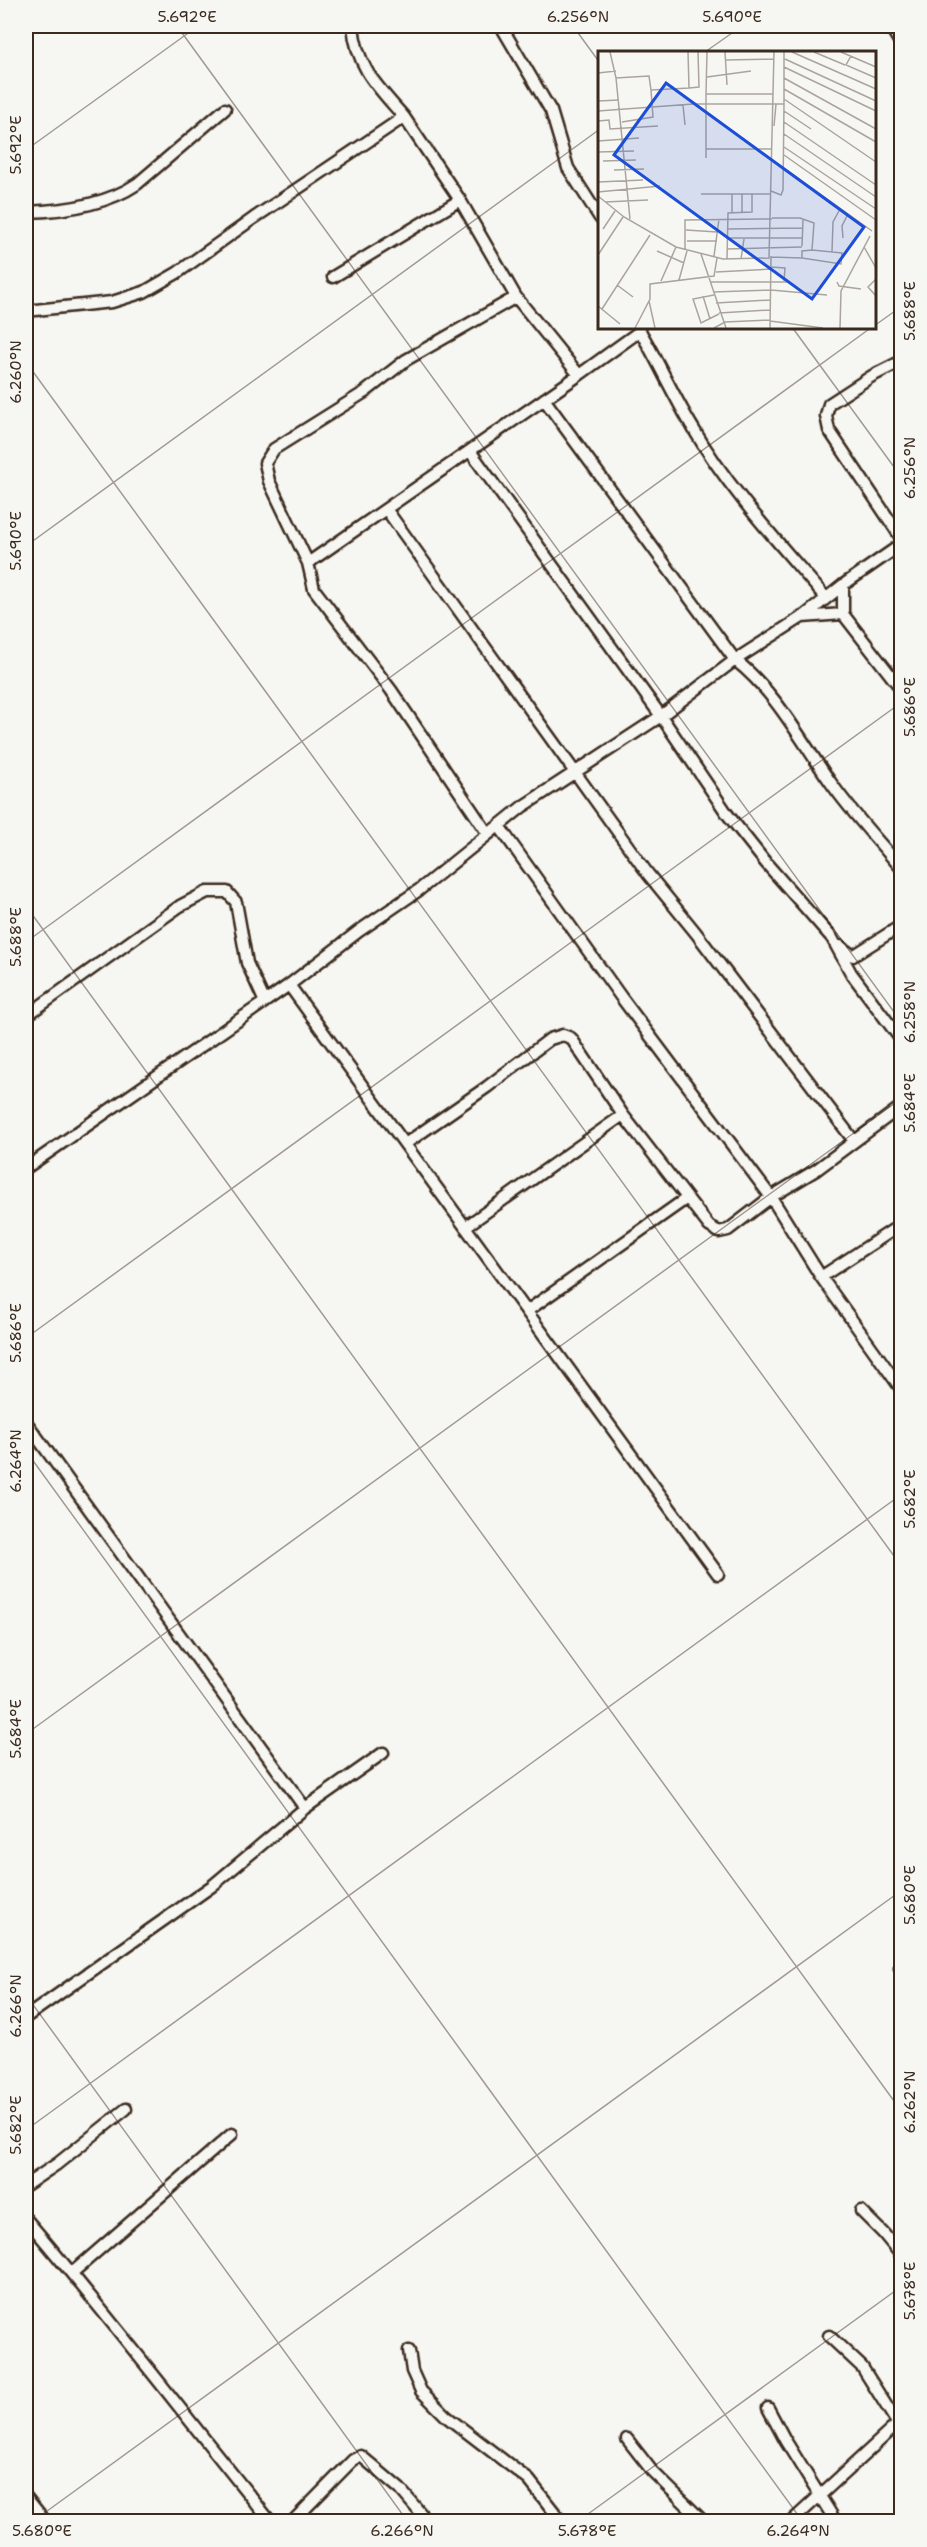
<svg xmlns="http://www.w3.org/2000/svg" width="927" height="2547" font-family="'Shantell Sans',sans-serif">
	<style>
		.lines { fill: none; stroke-linecap: round; stroke-linejoin: round }
		.minor-casing { stroke: #3b2a1e; stroke-width: 15 }
		.minor { stroke: #f6f6f2; stroke-width: 10 }
		.ticks { fill: none; stroke: #3b2a1e; stroke-width: 1.5; stroke-opacity: 0.45 }
		.inset-road { fill: none; stroke: #aba49d; stroke-width: 1.5 }
		.view { fill: #1d4ed8; fill-opacity: 0.15; stroke: #1d4ed8; stroke-width: 3 }
		.inset-edge { fill: none; stroke: #3b2a1e; stroke-width: 3 }
		.neatline { fill: none; stroke: #3b2a1e; stroke-width: 2 }
		.ticks-label { font-size: 15px; text-anchor: middle; fill: #3b2a1e }
	</style>
	<rect width="100%" height="100%" fill="#f6f6f2"/>
	<filter id="ink" filterUnits="userSpaceOnUse"><feTurbulence type="fractalNoise" baseFrequency=".0167" numOctaves="2"/><feDisplacementMap in="SourceGraphic" scale="12" xChannelSelector="R" yChannelSelector="G"/><feConvolveMatrix kernelMatrix="1 2 1 2 8 2 1 2 1" color-interpolation-filters="sRGB"/></filter>
	<g filter="url(#ink)">
		<g class="lines">
			<g class="minor-casing">
				<path id="minor" d="M353 26C357 68 377 86 404 117
					M501 26 551 111 568 168 600 218
					M890 26 902 46
					M26 212C62 211 106 205 137 184L225 109
					M333 277 460 200
					M26 311 112 302 144 292 177 273 254 218 404 117 460 200 516 297
					M902 361 872 376 829 404 826 416 829 430 902 539
					M544 399 735 660C775 691 800 739 829 780 850 811 878 840 902 869
					M470 451 661 716 728 815 766 863 832 938 851 973 902 1041
					M386 509 648 874 696 933 854 1141
					M308 563 579 375
					M843 614V585
					M803 617 843 585 902 544
					M499 826 621 997 771 1197 821 1277 902 1390
					M488 834 391 690 314 589 308 563 269 481 265 463 274 449 365 392 406 360 516 297 579 375 640 331C659 363 674 397 693 428 729 490 780 544 826 598
					M840 946 853 956 902 925
					M289 985 718 1574
					M26 1016 180 906 207 892H227L236 902 247 963 264 1000
					M405 1144 487 1087 550 1039 563 1035 571 1038 623 1115 709 1226 719 1232 728 1230 771 1197 816 1170 902 1106
					M26 1168 289 985 359 931 419 890 522 807 661 716 735 660 802 617 843 614 902 690
					M465 1227 623 1115
					M821 1277 902 1224
					M527 1311 687 1198
					M26 1422 305 1808
					M900 1968 902 1969
					M26 2017 212 1886 305 1808 383 1753
					M26 2185 57 2164 126 2109
					M861 2211 883 2233 902 2256
					M26 2219C110 2317 189 2421 271 2522
					M72 2273 232 2134
					M829 2336 862 2367 901 2429
					M409 2351 412 2371 421 2391 447 2417 529 2480 562 2522
					M768 2408 785 2440 836 2522
					M627 2439 652 2471 704 2522
					M26 2497 46 2522
					M292 2522 353 2460 361 2456 400 2489 428 2522
					M791 2522 902 2420"/>
			</g>
			<use href="#minor" class="minor"/>
		</g>
	</g>
	<path class="ticks" d="M177 26 902 1023M573 26 600 63M705 52 742 26M26 150 198 26M874 326 902 306M792 327 902 478M26 362 902 1567M26 546 600 129M26 906 902 2112M26 942 872 327M26 1338 902 702M26 1451 803 2522M26 1734 902 1098M26 1995 408 2522M26 2130 902 1494M32 2522 902 1890M577 2522 902 2286"/>
	<g transform="translate(598 51)">
		<rect width="278" height="278" fill="#f6f6f2"/>
		<path class="inset-road" d="M12 1 18 27 51 25 53 39 91 37 90 1M127 1 129 34M194 1 278 38M216 1 247 14M243 1 278 16M253 5 248 14 278 27M187 8 278 50M127 9 176 8M186 16 278 60M0 22 18 20M109 26 153 20M18 27 32 168M186 27 278 78M91 37 101 36 100 1M186 38 278 91M108 43 109 1M186 48 278 111M0 50 21 49M85 54 87 74M0 60 95 53H186V1M186 60 213 78M0 70 11 69 12 78 60 75M24 71 55 66 53 39M186 71 278 134M176 75 178 53M186 83 278 146M0 90 41 87M186 96 278 158M108 98H174M0 101 36 100M186 104 278 169M108 107V43H175M5 110 38 109M186 117 274 180M16 119 46 118M0 131 45 129M173 140 183 144 185 139 186 53M0 141 62 135M103 143H173M0 145 26 166 78 196 125 208 171 207 176 1M7 151 50 149M134 162V143M144 162V143M5 178 17 160M129 178 205 177M88 179 119 181M129 187H204M245 187 244 175 250 163M89 190H119M204 195 205 169M266 196 278 217M129 198 204 196M87 199V169L174 168M214 199 234 201 235 171 242 158M59 200 86 212M103 203 128 277M0 204 25 166M116 205 121 168M173 206 204 207V200L214 199 216 172 202 167H174M204 207 243 213 244 202 234 201M129 208 130 162 154 161V143M143 208 146 188M173 216 187 217 186 230M118 221 173 218M278 228 270 236 278 245M81 229 89 200M63 230 78 196M113 231H189M239 231 241 235 263 238M19 234 35 246M115 241 173 239 229 244M116 244 95 248 103 272 121 263M105 245 112 268M51 250 57 277M118 252 172 249M0 255 22 273M4 258 52 184M121 262 172 259M172 270 225 277M37 277 52 248V233L116 225 119 207M116 277 127 271 172 269M172 277 173 205M242 277 243 240 272 185"/>
		<path class="view" d="M68 32 266 176 214 248 16 104Z"/>
		<rect width="278" height="278" class="inset-edge"/>
	</g>
	<rect width="927" height="2547" fill="none" stroke="#f6f6f2" stroke-width="66"/>
	<rect x="33" y="33" width="861" height="2481" class="neatline"/>
	<g class="ticks-label">
		<text x="187" y="22">5.692°E</text>
		<text x="578" y="22">6.256°N</text>
		<text x="732" y="22">5.690°E</text>
		<text transform="translate(16 145) rotate(-90)" y="5">5.692°E</text>
		<text transform="translate(910 311) rotate(-90)" y="5">5.688°E</text>
		<text transform="translate(16 372) rotate(-90)" y="5">6.260°N</text>
		<text transform="translate(910 468) rotate(-90)" y="5">6.256°N</text>
		<text transform="translate(16 541) rotate(-90)" y="5">5.690°E</text>
		<text transform="translate(910 707) rotate(-90)" y="5">5.686°E</text>
		<text transform="translate(16 937) rotate(-90)" y="5">5.688°E</text>
		<text transform="translate(910 1012) rotate(-90)" y="5">6.258°N</text>
		<text transform="translate(910 1103) rotate(-90)" y="5">5.684°E</text>
		<text transform="translate(16 1333) rotate(-90)" y="5">5.686°E</text>
		<text transform="translate(16 1461) rotate(-90)" y="5">6.264°N</text>
		<text transform="translate(910 1499) rotate(-90)" y="5">5.682°E</text>
		<text transform="translate(16 1729) rotate(-90)" y="5">5.684°E</text>
		<text transform="translate(910 1895) rotate(-90)" y="5">5.680°E</text>
		<text transform="translate(16 2006) rotate(-90)" y="5">6.266°N</text>
		<text transform="translate(910 2102) rotate(-90)" y="5">6.262°N</text>
		<text transform="translate(16 2125) rotate(-90)" y="5">5.682°E</text>
		<text transform="translate(910 2291) rotate(-90)" y="5">5.678°E</text>
		<text x="42" y="2536">5.680°E</text>
		<text x="402" y="2536">6.266°N</text>
		<text x="587" y="2536">5.678°E</text>
		<text x="798" y="2536">6.264°N</text>
	</g>
</svg>
